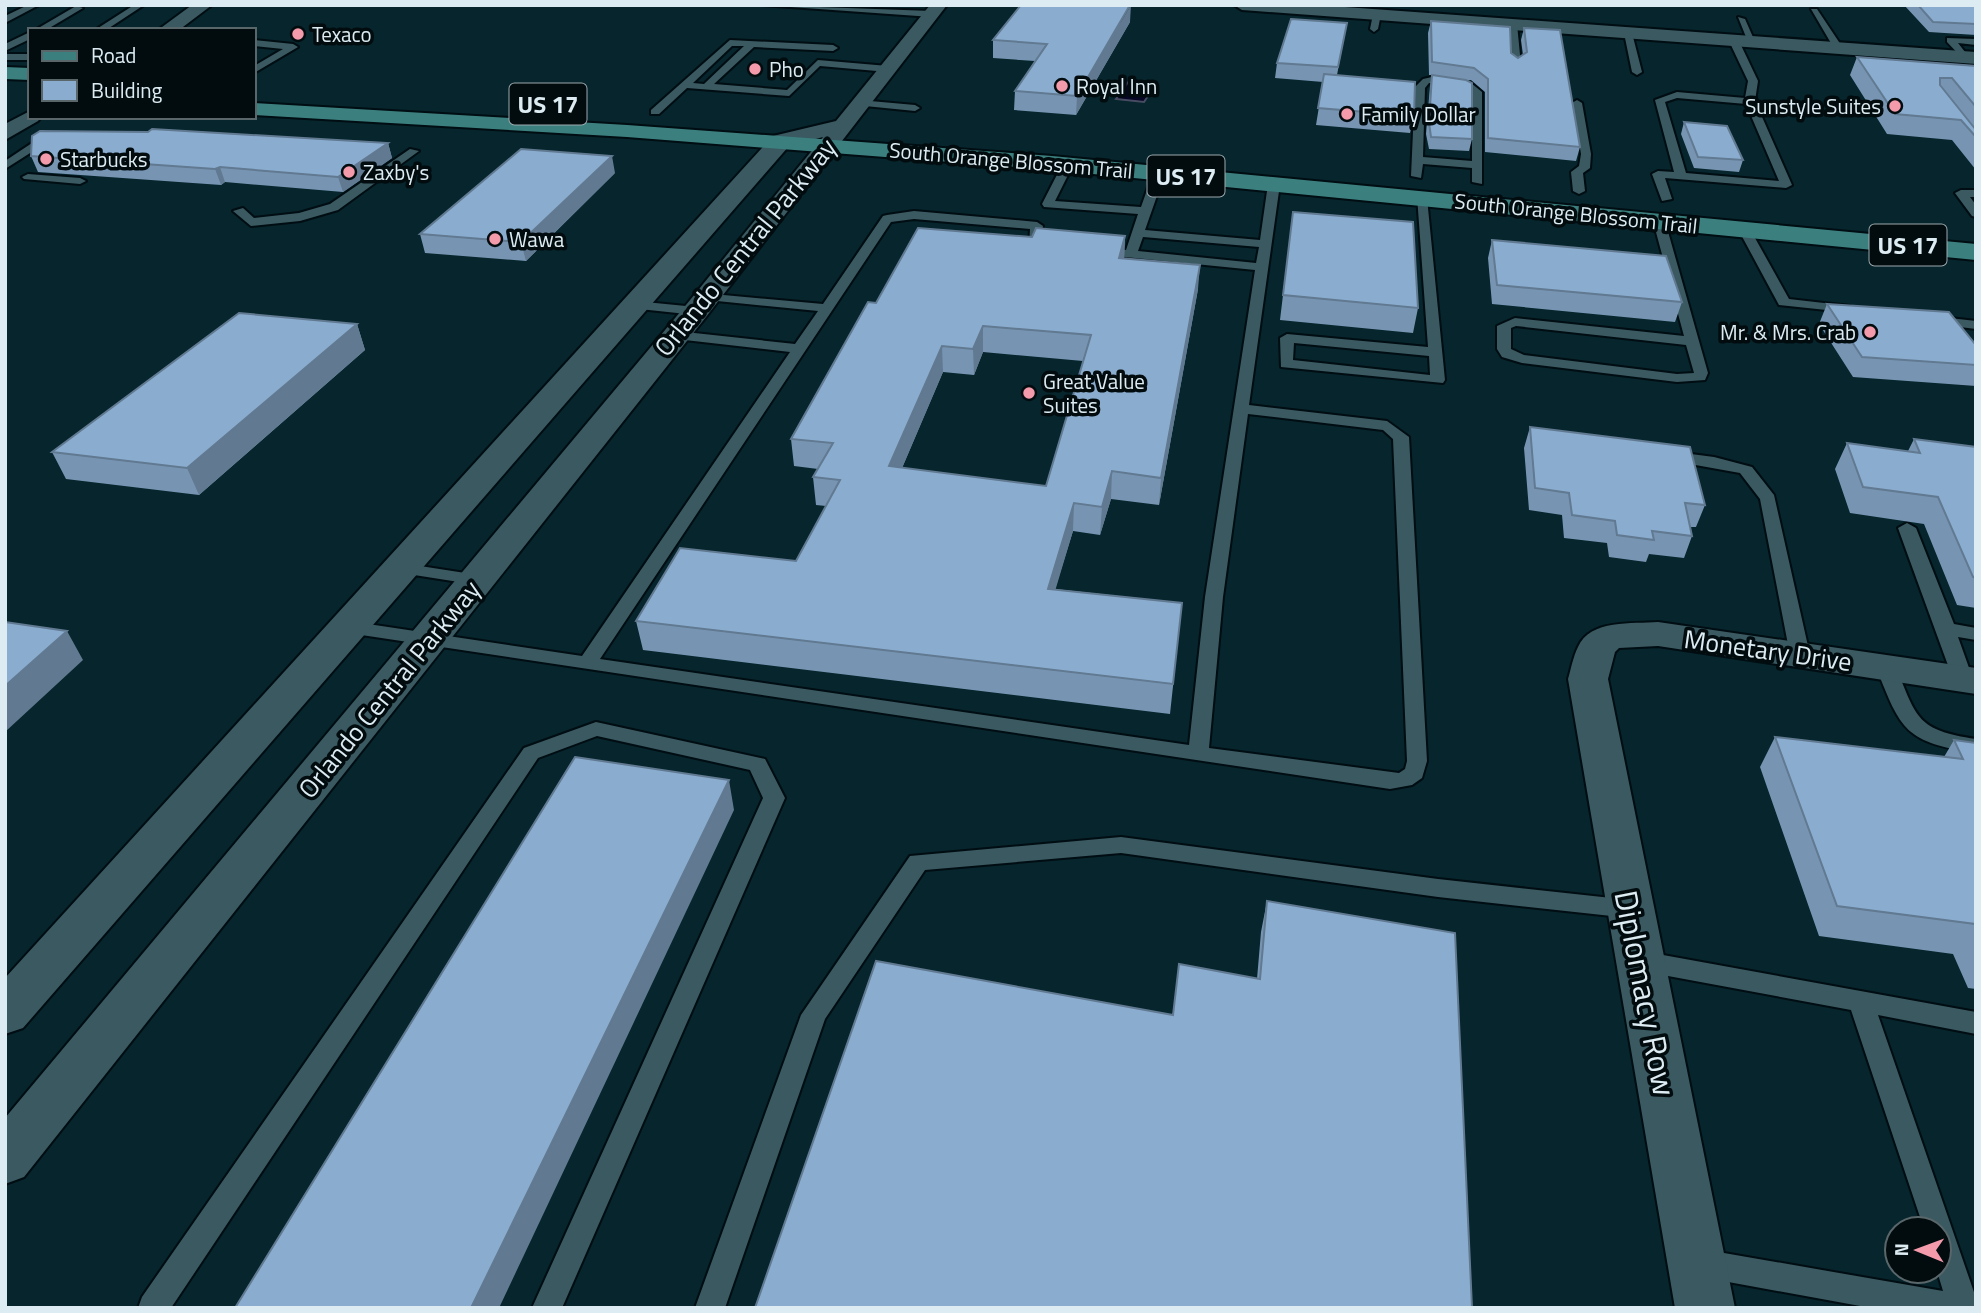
<svg xmlns="http://www.w3.org/2000/svg" width="1981" height="1313" font-family="'Titillium Web',sans-serif">
	<style>
		.water { fill: #080726; stroke: #484c63; stroke-width: 2 }
		.lines { fill: none; stroke-linecap: round; stroke-linejoin: round }
		.lane-casing { stroke: #000d12; stroke-width: 4 }
		.street-casing { stroke: #000d12; stroke-width: 4 }
		.secondary-casing { stroke: #000d12; stroke-width: 4 }
		.primary-casing { stroke: #000d12; stroke-width: 4 }
		.lane { fill: #3a5961; fill-rule: evenodd }
		.street { fill: #3a5961; fill-rule: evenodd }
		.secondary { fill: #3a5961; fill-rule: evenodd }
		.primary { fill: #3b807f; fill-rule: evenodd }
		.wall { fill: #7795b2; fill-rule: evenodd }
		.shaded-wall { fill: #617991 }
		.building { fill: #8aadcf; stroke: #617991; stroke-width: 2; fill-rule: evenodd }
		.poi-dot { fill: #f39aab; stroke: #020c0f; stroke-width: 2.5 }
		.labels { text-anchor: middle; dominant-baseline: central; stroke-width: 7; stroke-linejoin: round; paint-order: stroke }
		.far-poi-label { font-size: 21px; fill: #dcecf2; stroke: #020c0f; text-anchor: start }
		.far-street-label { font-size: 21px; fill: #dcecf2; stroke: #020c0f }
		.shield { fill: #020c0f; stroke: #9ba9ae; stroke-width: 2 }
		.shield-label { font-size: 24px; font-weight: bold; fill: #dcecf2 }
		.street-label { font-size: 26px; fill: #dcecf2; stroke: #020c0f }
		.near-street-label { font-size: 32px; fill: #dcecf2; stroke: #020c0f }
	</style>
	<rect width="100%" height="100%" fill="#06252c"/>
	<path class="water" d="M1129 81 1156 84 1144 102 1116 99Z"/>
	<g class="lines">
		<g class="lane-casing">
			<path id="lane" d="M28 5H39L5 23V16Z
				M134 5H144L106 30H95Z
				M762 5 932 11 936 14 932 17Z
				M76 6 83 8 46 30H35Z
				M1811 9H1817L1843 48 1841 50H1835Z
				M1377 11 1381 14 1378 29 1374 32 1370 29 1373 14Z
				M1738 17 1745 19 1756 44 1748 42Z
				M1513 21 1517 24 1521 65 1516 68 1511 65 1509 24Z
				M1628 30 1632 33 1642 72 1637 75 1632 72 1624 33Z
				M30 32V39L5 51V44Z
				M1734 38 1739 41 1758 81 1755 101 1792 185 1786 188 1665 178 1672 199 1662 201 1652 174 1658 171 1674 172 1655 100 1677 92 1745 98 1748 81 1729 41ZM1677 98 1746 104 1779 181 1686 173 1665 102Z
				M1947 38 1976 39V45L1958 43 1969 57 1964 60 1947 42Z
				M254 40 293 44 298 47 254 73V66L283 49 254 46Z
				M730 40 833 45 838 48 833 51 754 47 714 84 787 90 818 60 888 66 893 69 888 72 820 66 789 96 687 88 659 114H651V110ZM732 46H744L704 84 693 83Z
				M5 54H30V60H5Z
				M1432 77 1471 83 1482 92V184L1472 182V168L1423 164 1421 178 1411 176 1415 87 1423 79ZM1429 83 1465 88 1472 93V161L1423 157 1425 88Z
				M859 100 915 105 920 108 915 111 855 105 854 103Z
				M1577 100 1582 103 1591 154 1590 168 1583 173 1585 191 1579 194 1573 191 1571 172 1579 166 1581 154 1572 103Z
				M53 134 58 137 57 139 49 141 5 169V161L41 137Z
				M410 149 419 151 338 210 300 221 251 226 233 211 243 208 254 218 299 213 330 204Z
				M1063 163 1073 165 1055 201 1141 207 1153 173 1163 171 1165 173 1145 230 1260 240 1268 184 1274 181 1280 184 1249 405 1387 421 1409 437 1427 761 1422 778 1412 785 1390 789 348 633 339 627 348 621 582 656 790 352 676 339 669 335 676 331 795 344 818 311 707 300 702 299V293L823 304 883 216 887 215 914 211 1037 222 1043 226 1040 241 1052 244V250L1029 246 1030 229 914 219 891 222 600 659 1189 745 1205 597 1255 270 1095 254 1093 251 1099 247 1126 250 1138 214 1044 207 1042 204ZM1143 237 1259 247 1256 263 1138 251ZM1248 414 1383 430 1393 439 1407 761 1405 769 1399 773 1209 748 1223 597Z
				M28 174 80 178 86 181 80 184 24 179 22 177Z
				M1961 190H1976V197H1970L1976 205V217L1972 216 1955 193Z
				M1417 196 1427 198 1445 380 1443 383 1281 367 1280 338 1287 334 1428 347ZM1294 343 1429 356 1430 375 1293 360Z
				M1659 217 1665 221 1708 373 1705 380 1677 382 1522 363 1502 357 1497 349V326L1515 318 1684 336 1653 221ZM1516 326 1686 345 1694 373 1677 374 1524 355 1511 349V328Z
				M1744 225 1750 229 1789 299 1850 306 1857 310 1855 313 1779 305 1738 229Z
				M635 301 696 307 703 311 696 315 630 308V302Z
				M1932 316 1976 321V329L1927 323 1925 320Z
				M1668 451 1714 457 1752 467 1774 495 1810 655 1807 659H1793L1790 655 1760 499 1740 473 1662 459 1660 456Z
				M1907 523 1916 528 1954 624 1976 628V640L1958 637 1973 679 1970 684H1956L1953 679 1898 528Z
				M401 563 478 575 487 580 478 585 395 572 392 568Z
				M1886 661 1893 663 1896 667C1917 719 1917 730 1976 739V753C1905 742 1901 731 1876 667L1879 663Z
				M596 722 765 759 785 798 562 1308H532L763 798 750 770 597 736 538 758 171 1308H138L142 1297 524 748Z
				M1121 837 1438 879 1630 900 1638 903 1642 909 1638 915 1630 918 1438 897 1121 853 925 870 825 1019 725 1308H695L801 1015 910 856Z
				M1641 951 1976 1012V1034L1878 1015 1976 1298V1308H1871L1701 1277 1691 1273 1686 1263 1691 1253 1701 1249 1943 1291 1937 1271 1939 1229H1924L1851 1010 1641 971 1632 968 1629 961 1632 954Z"/>
		</g>
		<g class="street-casing">
			<path id="street" d="M1658 622 1976 668V694L1658 646 1619 648 1615 652 1608 679 1735 1308H1675L1568 679C1571 669 1573 657 1578 647 1590 619 1633 624 1658 622Z"/>
		</g>
		<g class="secondary-casing">
			<path id="secondary" d="M192 5H212L179 30H158Z
				M930 5H947L706 317 24 1177 5 1184V1118L686 305 823 137 789 146 23 1028 5 1034V978L773 136 836 121Z
				M1234 5H1317L1976 52V64L1242 10Z
				M30 111V117H41L38 121 5 140V124Z"/>
		</g>
		<g class="primary-casing">
			<path id="primary" d="M5 67 30 68V80L5 79Z
				M254 103 627 125 1052 156 1976 244V260L1052 170 627 137 254 115Z"/>
		</g>
		<use href="#lane" class="lane"/>
		<use href="#street" class="street"/>
		<use href="#secondary" class="secondary"/>
		<use href="#primary" class="primary"/>
	</g>
	<path class="wall" d="M853 5H899L898 7Z
		M1904 5H1976V35L1929 32Z
		M1431 21 1511 53 1518 58 1523 55 1521 40 1524 28 1580 147 1576 161 1485 152V92L1471 80H1466L1472 139 1469 151 1429 149 1426 134 1430 86 1432 75H1429L1428 33Z
		M1130 22 1076 115 1014 110 1015 91 1035 61 993 58V40Z
		M1347 23 1337 75 1414 116 1410 133 1316 125 1323 82 1275 78 1277 63Z
		M1857 57 1976 66V170L1952 140 1887 134 1850 75Z
		M1684 122 1743 160 1739 172 1694 168 1681 134Z
		M388 143 392 158 343 192 225 182 221 185 38 172 31 156Z
		M615 173 526 261 425 253 420 234Z
		M1293 212 1418 308 1413 333 1280 320Z
		M1125 236 1124 259 1198 289 1159 505 1111 499 1100 535 1073 531 1055 589 1182 603 1170 714 643 650 636 621 796 561 826 506 816 505 813 477 818 469 794 466 791 439 876 303 1032 237ZM983 352 1083 361 1046 486 902 468 943 372 974 375Z
		M1492 240 1682 302 1675 322 1492 304 1488 258Z
		M1827 304 1976 365V386L1853 377 1819 324Z
		M357 324 365 350 199 495 66 479 52 452Z
		M1530 427 1705 505 1696 527H1690L1692 536 1684 558 1649 554 1646 562 1609 557 1607 543 1564 538 1562 515 1529 510 1524 448Z
		M1914 439 1976 447V608L1957 605 1924 524 1850 513 1835 469 1847 443 1908 451Z
		M1775 737 1944 757 1954 740 1976 743V989L1968 988 1953 954 1819 936 1760 767Z
		M1267 901 1472 1308 1172 1015 1257 979 1261 932Z"/>
	<path class="shaded-wall" d="M1131 5 1130 22 1076 115 1077 96Z
		M388 143 392 158 343 192 338 177Z
		M612 156 615 173 526 261 521 242Z
		M220 167 225 182 221 185 215 169Z
		M1125 236 1124 260 1119 258Z
		M1200 265 1198 289 1159 505 1161 478Z
		M357 324 365 350 199 495 187 468Z
		M983 326V352L974 375 973 349Z
		M942 346 943 372 891 494 889 466Z
		M1112 471 1111 499 1100 535 1102 507Z
		M1074 503 1073 531 1047 618 1048 589Z
		M67 631 83 660 5 732V686Z
		M729 780 734 810 499 1308H471Z"/>
	<path class="building" d="M1021 5H1130L1077 96 1015 91 1047 44 993 40Z
		M1918 5H1976V24L1933 22Z
		M1291 19 1347 23 1338 67 1277 63Z
		M1431 21 1510 27 1511 53 1518 58 1527 52 1524 28 1560 30 1580 147 1488 138V79L1474 68 1432 62Z
		M1857 57 1976 66V107L1952 78H1940V85L1976 130V137L1961 120 1895 114Z
		M1324 74 1415 82 1414 116 1318 108Z
		M1432 75 1466 80 1472 83V139L1431 137 1429 123Z
		M1684 122 1727 126 1743 160 1698 157Z
		M152 129 388 143 338 177 220 167 215 169 31 156 32 136 40 131 148 132Z
		M521 149 612 156 521 242 420 234Z
		M1293 212 1413 222 1418 308 1283 295Z
		M918 228 1032 237 1036 228 1125 236 1119 258 1200 265 1161 478 1112 471 1102 507 1074 503 1048 589 1182 603 1173 684 636 621 680 548 796 561 840 480 813 477 833 443 791 439 868 302 876 303ZM983 326 1091 335 1046 486 889 466 942 346 973 349Z
		M1492 240 1666 256 1682 302 1497 285Z
		M1827 304 1949 312 1976 345V365L1862 357Z
		M239 313 357 324 187 468 52 452Z
		M1530 427 1690 447 1705 505 1685 503 1692 536 1652 531 1654 540 1617 535 1615 521 1572 515 1569 493 1535 488Z
		M1914 439 1976 447V578L1973 577 1938 497 1863 487 1847 443 1920 453Z
		M5 622 67 631 5 686Z
		M1775 737 1963 759 1954 740 1976 743V926L1975 924 1837 906Z
		M575 757 729 780 471 1308H235Z
		M1267 901 1455 933 1472 1308H755L876 961 1173 1015 1179 964 1260 979Z"/>
	<g class="poi-dot">
		<circle cx="298" cy="34" r="7"/>
		<circle cx="755" cy="69" r="7"/>
		<circle cx="1062" cy="86" r="7"/>
		<circle cx="1895" cy="106" r="7"/>
		<circle cx="1347" cy="114" r="7"/>
		<circle cx="46" cy="159" r="7"/>
		<circle cx="349" cy="172" r="7"/>
		<circle cx="495" cy="239" r="7"/>
		<circle cx="1870" cy="332" r="7"/>
		<circle cx="1029" cy="393" r="7"/>
	</g>
	<g class="labels">
		<g class="far-poi-label">
			<text x="312" y="34">Texaco</text>
			<text x="769" y="69">Pho</text>
			<text x="1076" y="86">Royal Inn</text>
			<text x="1881" y="106" text-anchor="end">Sunstyle Suites</text>
			<text x="1361" y="114">Family Dollar</text>
			<text x="60" y="159">Starbucks</text>
			<text x="363" y="172">Zaxby's</text>
			<text x="509" y="239">Wawa</text>
			<text x="1856" y="332" text-anchor="end">Mr. &amp; Mrs. Crab</text>
			<text x="1043" y="381">Great Value<tspan x="1043" dy="24">Suites</tspan></text>
		</g>
		<g class="far-street-label">
			<text transform="translate(1011 160) rotate(5)">South Orange Blossom Trail</text>
			<text transform="translate(1576 213) rotate(6)">South Orange Blossom Trail</text>
		</g>
		<g class="shield">
			<rect x="509.5" y="83.5" width="77" height="41" rx="5"/>
			<rect x="1147.5" y="155.5" width="77" height="41" rx="5"/>
			<rect x="1869.5" y="224.5" width="77" height="41" rx="5"/>
		</g>
		<g class="shield-label">
			<text x="548" y="104">US 17</text>
			<text x="1186" y="176">US 17</text>
			<text x="1908" y="245">US 17</text>
		</g>
		<g class="street-label">
			<text transform="translate(745 247) rotate(-51)">Orlando Central Parkway</text>
			<text transform="translate(1768 650) rotate(8)">Monetary Drive</text>
			<text transform="translate(389 689) rotate(-51)">Orlando Central Parkway</text>
		</g>
		<g class="near-street-label">
			<text transform="translate(1646 993) rotate(79)">Diplomacy Row</text>
		</g>
	</g>
	<rect width="1981" height="1313" fill="none" stroke="#dcecf2" stroke-width="14"/>
	<rect x="28" y="28" width="228" height="91" fill="#020c0f" stroke="#59666a" stroke-width="2"/>
	<rect x="42" y="51" width="35" height="10" fill="#3b807f" stroke="#59666a" stroke-width="2"/>
	<text x="91" y="63" font-size="21" fill="#dcecf2">Road</text>
	<rect x="42" y="80" width="35" height="21" fill="#8aadcf" stroke="#59666a" stroke-width="2"/>
	<text x="91" y="98" font-size="21" fill="#dcecf2">Building</text>
	<g transform="translate(1918 1250) rotate(271)"><circle r="33" fill="#020c0f" stroke="#59666a" stroke-width="2"/>
	<path d="M0-5L12 26L0 18L-12 26Z" fill="#f39aab"/>
	<text y="-10" font-size="19" font-weight="bold" text-anchor="middle" fill="#dcecf2">N</text>
	</g>
</svg>
